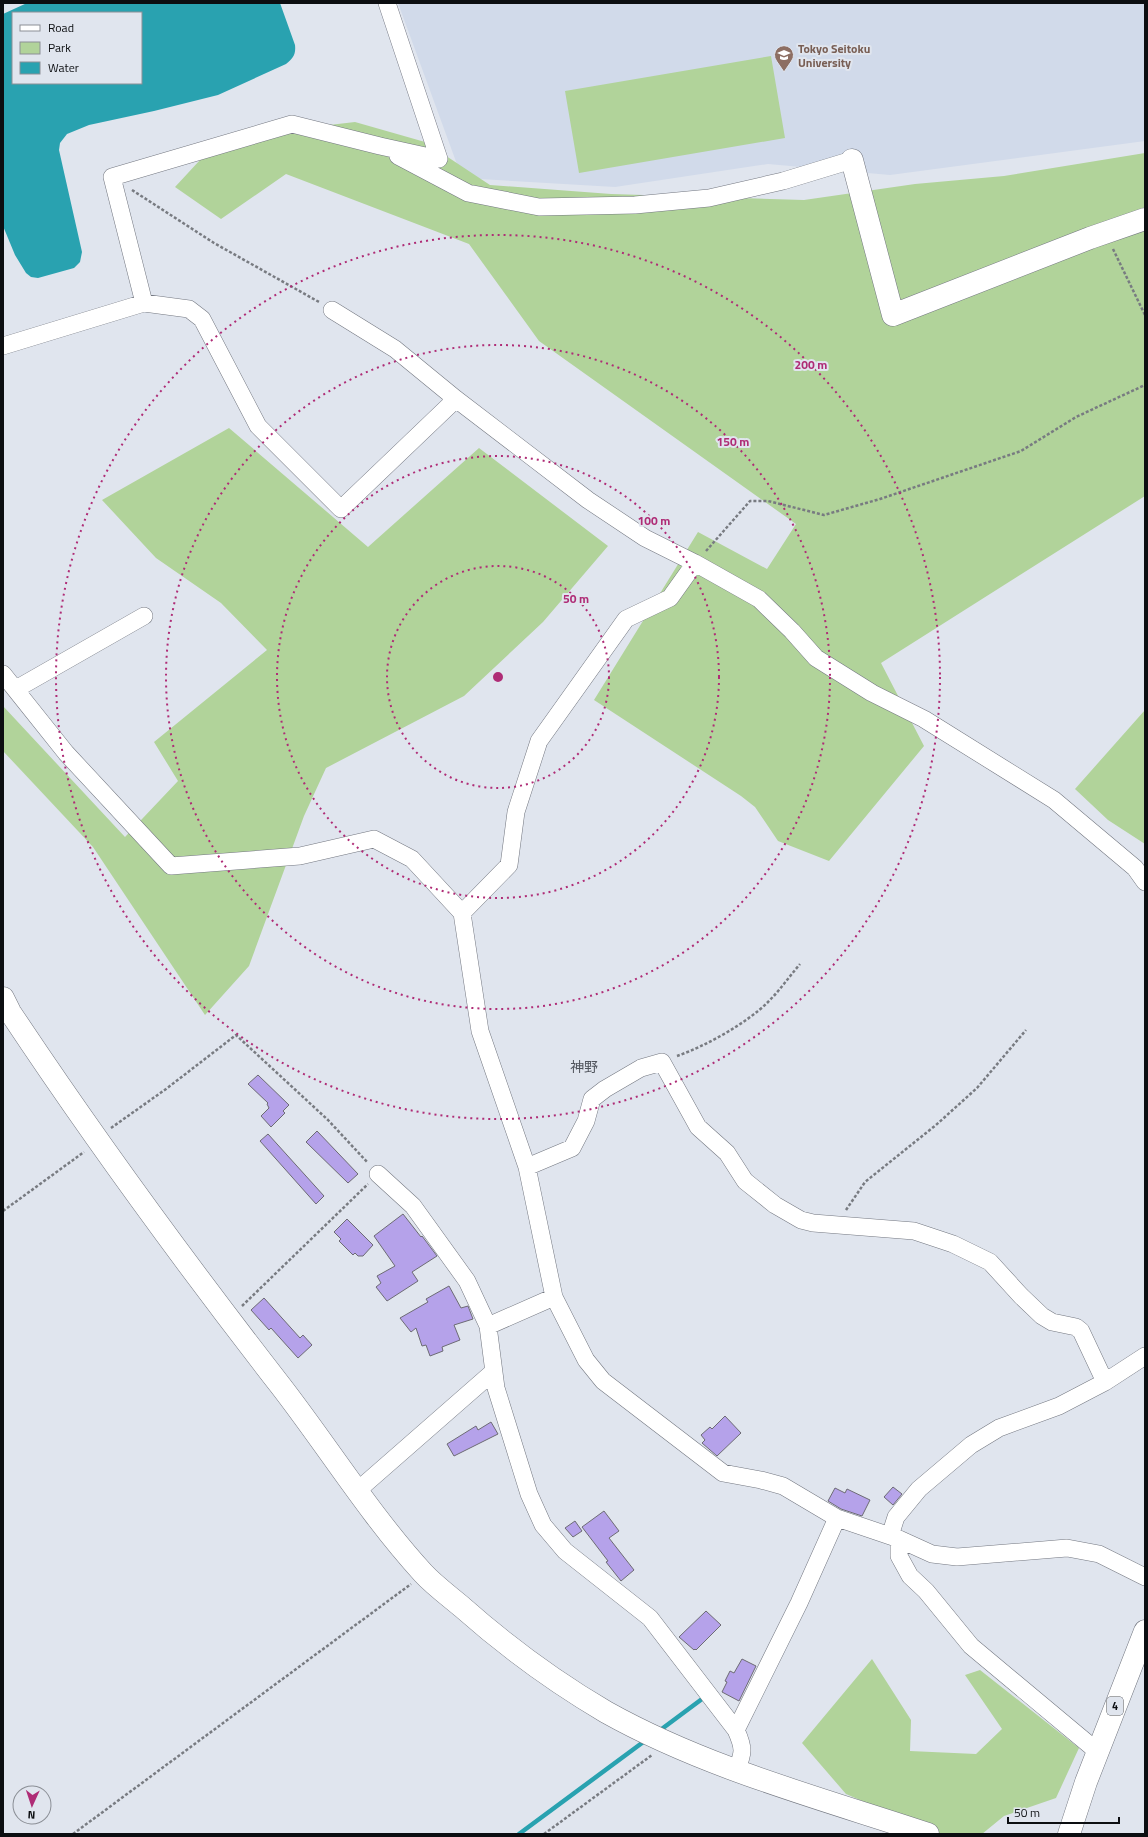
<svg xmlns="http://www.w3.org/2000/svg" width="1148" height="1837" font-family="'Titillium Web','Noto Sans JP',sans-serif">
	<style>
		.built { fill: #d1daea }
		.green { fill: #b1d39a }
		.water { fill: #29a2b0; fill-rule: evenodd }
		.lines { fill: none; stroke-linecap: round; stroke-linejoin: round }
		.stream { stroke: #29a2b0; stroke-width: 4.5 }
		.building { fill: #b5a2ea; stroke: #6d6b74 }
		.street-casing { stroke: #737780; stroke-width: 18 }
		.secondary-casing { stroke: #737780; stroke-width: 23 }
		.primary-casing { stroke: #737780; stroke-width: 23 }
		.path { stroke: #787b81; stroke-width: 2.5; stroke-dasharray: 3 2; stroke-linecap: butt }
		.street { stroke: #fff; stroke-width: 17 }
		.secondary { stroke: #fff; stroke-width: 22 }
		.primary { stroke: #fff; stroke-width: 22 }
		.ring { fill: none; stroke: #af2c76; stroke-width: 2; stroke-dasharray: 2 4 }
		.labels { text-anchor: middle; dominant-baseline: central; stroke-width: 4; stroke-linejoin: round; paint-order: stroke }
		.shield { fill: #e0e5ee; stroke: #4c4e53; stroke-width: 1 }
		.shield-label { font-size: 11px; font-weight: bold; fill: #0c0e11 }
		.education-label { font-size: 12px; font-weight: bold; fill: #785e54; stroke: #e0e5ee; text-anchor: start }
		.quarter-label { font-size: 14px; fill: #50545c; stroke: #e0e5ee }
		.centre { fill: #af2c76; stroke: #e0e5ee; stroke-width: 2 }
		.ring-label { font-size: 12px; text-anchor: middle; font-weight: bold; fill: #af2c76; stroke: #e0e5ee; stroke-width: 4; stroke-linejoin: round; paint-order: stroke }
	</style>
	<rect width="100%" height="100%" fill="#e0e5ee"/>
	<path class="built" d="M398 3H1145V141L890 175 768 164 615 187 462 178Z"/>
	<path class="green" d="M771 56 785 138 579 173 565 91Z
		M355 122 425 142 490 185 611 194 804 200 915 184 1004 176 1145 153V207L1130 213 1145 223V496L881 663 924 746 829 861 778 841 755 807 741 796 594 700 698 532 767 569 796 524 539 341 469 244 286 174 221 219 175 187 213 146 269 132Z
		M229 428 368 547 479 448 608 546 543 622 464 696 326 768 304 816 249 966 205 1015 93 847 3 751V706L125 837 178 781 154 742 267 650 221 603 156 558 102 500Z
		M1145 710V844L1108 820 1075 789Z
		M872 1659 911 1720 910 1751 976 1754 1002 1729 965 1675 980 1670 1079 1748 1056 1798 1004 1816 982 1834H938L846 1794 802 1743Z"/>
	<path class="water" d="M27 3H280L295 45C296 55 293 58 286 64L218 95 154 111 89 125 67 134 60 143 59 150 82 252 80 262 74 268 38 278 31 277 26 273 15 255 3 226V14ZM13 13H141V83H13Z"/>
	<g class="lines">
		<path class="stream" d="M659 1731 702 1699
			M519 1834 646 1740"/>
	</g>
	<path class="building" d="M258 1075 289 1105 283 1111 285 1113 271 1127 261 1116 269 1108 267 1104 268 1103 248 1084Z
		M317 1131 358 1174 348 1183 306 1142Z
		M268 1134 324 1196 316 1204 260 1141Z
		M403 1214 421 1237 422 1236 437 1256 412 1272 418 1281 387 1301 376 1287 381 1283 377 1276 395 1266 374 1236Z
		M347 1219 373 1245 363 1256H358L355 1253 353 1255 339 1241 341 1239 334 1232Z
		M449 1286 461 1308 468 1306 473 1319 454 1325 460 1340 442 1347 443 1351 430 1356 426 1345 422 1346 416 1328 411 1332 400 1318 428 1302 426 1299Z
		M264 1298 300 1338 303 1335 312 1345 298 1358 271 1328 269 1330 251 1310Z
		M725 1416 741 1433 717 1456 702 1443 705 1440 701 1435 710 1427 712 1429Z
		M491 1422 498 1434 454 1456 447 1444 476 1426 478 1430Z
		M893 1487 902 1494 893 1505 884 1497Z
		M835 1488 845 1493 847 1489 870 1500 862 1516 841 1509 828 1501Z
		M604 1511 619 1531 609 1538 634 1570 621 1581 606 1562 608 1561 582 1527Z
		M575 1521 582 1531 573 1537 565 1528Z
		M706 1611 721 1625 696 1650 695 1649 694 1650 679 1637Z
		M742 1659 756 1666 739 1701 722 1692 727 1682 725 1681 730 1671 734 1673Z"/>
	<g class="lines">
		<g class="street-casing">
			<path id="street" d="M398 156 468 193 539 207 635 205 709 198 783 181 852 160
				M144 303 189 309 202 319 258 426 341 509 456 399
				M332 310 395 349 456 399 588 500 645 538 695 563 670 598 626 619 539 741 516 812 509 865 462 913 480 1031 527 1167 554 1297 586 1360 603 1381 723 1473 761 1480 783 1486 837 1518 899 1539 932 1554 957 1557 1067 1548 1099 1554 1145 1577
				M3 346 144 303 112 177 292 124 380 146 439 159 387 3
				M695 563 759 599 792 631 816 658 872 693 924 719 1054 800 1135 868 1145 882
				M3 674 66 753 171 866 300 856 374 839 412 859 462 913
				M16 689 144 616
				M527 1167 572 1148 586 1121 592 1099 605 1089 641 1068 662 1062 698 1127 727 1153 745 1181 775 1205 801 1220 813 1223 914 1231 953 1244 990 1262 1021 1296 1042 1316 1052 1322 1076 1327 1081 1331 1105 1382
				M378 1174 413 1206 467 1281 488 1326 496 1388 529 1494 543 1525 565 1551 650 1618 736 1730 799 1603 837 1518
				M488 1326 554 1297
				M357 1491 493 1372
				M890 1536 896 1517 919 1489 971 1445 999 1428 1059 1406 1105 1382 1145 1356
				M899 1539V1556L910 1576 926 1591 971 1646 1098 1752
				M736 1730C744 1748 744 1753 736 1770"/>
		</g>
		<g class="secondary-casing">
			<path id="secondary" d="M852 160 893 315 1090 238 1145 219
				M3 998 10 1012C95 1140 186 1264 280 1385 328 1447 370 1515 423 1573 434 1585 449 1596 462 1607 506 1646 555 1682 606 1712 706 1768 820 1798 928 1834"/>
		</g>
		<g class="primary-casing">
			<path id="primary" d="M1069 1834 1086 1782 1145 1631"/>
		</g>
		<path class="path" d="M132 190 214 243 319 302
			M1113 249 1145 315
			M706 551 750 501H768L824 515 880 499 1021 451 1076 417 1145 385
			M677 1056C706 1046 747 1023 768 1002 780 990 789 977 800 964
			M111 1128 166 1089 236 1035 328 1120 368 1163
			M846 1210 865 1182 936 1125 977 1088 1026 1030
			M3 1211 84 1152
			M242 1306 368 1184
			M73 1834 411 1584
			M544 1834 652 1755"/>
		<use href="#street" class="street"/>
		<use href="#secondary" class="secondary"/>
		<use href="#primary" class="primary"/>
	</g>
	<g class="ring">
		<circle cx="498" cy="677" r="111"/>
		<circle cx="498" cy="677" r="221"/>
		<circle cx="498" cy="677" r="332"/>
		<circle cx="498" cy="677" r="442"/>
	</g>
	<defs>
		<g id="university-pin" transform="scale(1)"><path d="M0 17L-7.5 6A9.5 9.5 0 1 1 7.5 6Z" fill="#8d6e63" stroke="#e0e5ee"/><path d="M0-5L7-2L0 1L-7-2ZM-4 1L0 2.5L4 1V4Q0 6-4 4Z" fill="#fff"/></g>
	</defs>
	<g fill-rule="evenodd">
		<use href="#university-pin" x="784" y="55"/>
	</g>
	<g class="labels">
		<rect class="shield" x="1107" y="1697" width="16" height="18" rx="3"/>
		<g class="shield-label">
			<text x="1115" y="1706">4</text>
		</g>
		<g class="education-label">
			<text x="798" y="48">Tokyo Seitoku<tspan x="798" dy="14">University</tspan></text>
		</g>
		<g class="quarter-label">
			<text x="584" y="1066">神野</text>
		</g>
	</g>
	<circle cx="498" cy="677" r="6" class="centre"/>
	<g class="ring-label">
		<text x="811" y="369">200 m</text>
		<text x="733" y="446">150 m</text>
		<text x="654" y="525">100 m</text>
		<text x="576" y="603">50 m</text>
	</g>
	<rect width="1148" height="1837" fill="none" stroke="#0c0e11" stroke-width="8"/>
	<rect x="12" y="12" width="130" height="72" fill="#e0e5ee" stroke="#8b8f96"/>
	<rect x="20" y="25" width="20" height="6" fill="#ffffff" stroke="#8b8f96"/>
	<text x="48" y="32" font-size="12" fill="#0c0e11">Road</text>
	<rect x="20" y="42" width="20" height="12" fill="#b1d39a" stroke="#8b8f96"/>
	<text x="48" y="52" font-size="12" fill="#0c0e11">Park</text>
	<rect x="20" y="62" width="20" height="12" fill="#29a2b0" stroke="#8b8f96"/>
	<text x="48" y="72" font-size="12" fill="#0c0e11">Water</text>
	<g transform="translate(32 1805) rotate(183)"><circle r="19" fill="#e0e5ee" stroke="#8b8f96"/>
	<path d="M0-3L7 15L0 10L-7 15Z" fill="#af2c76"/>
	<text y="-6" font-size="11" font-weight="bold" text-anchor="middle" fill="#0c0e11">N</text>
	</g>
	<path d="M1008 1817v6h111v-6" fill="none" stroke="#0c0e11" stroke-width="2"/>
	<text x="1014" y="1817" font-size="12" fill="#0c0e11" stroke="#e0e5ee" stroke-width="3" paint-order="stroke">50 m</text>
</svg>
